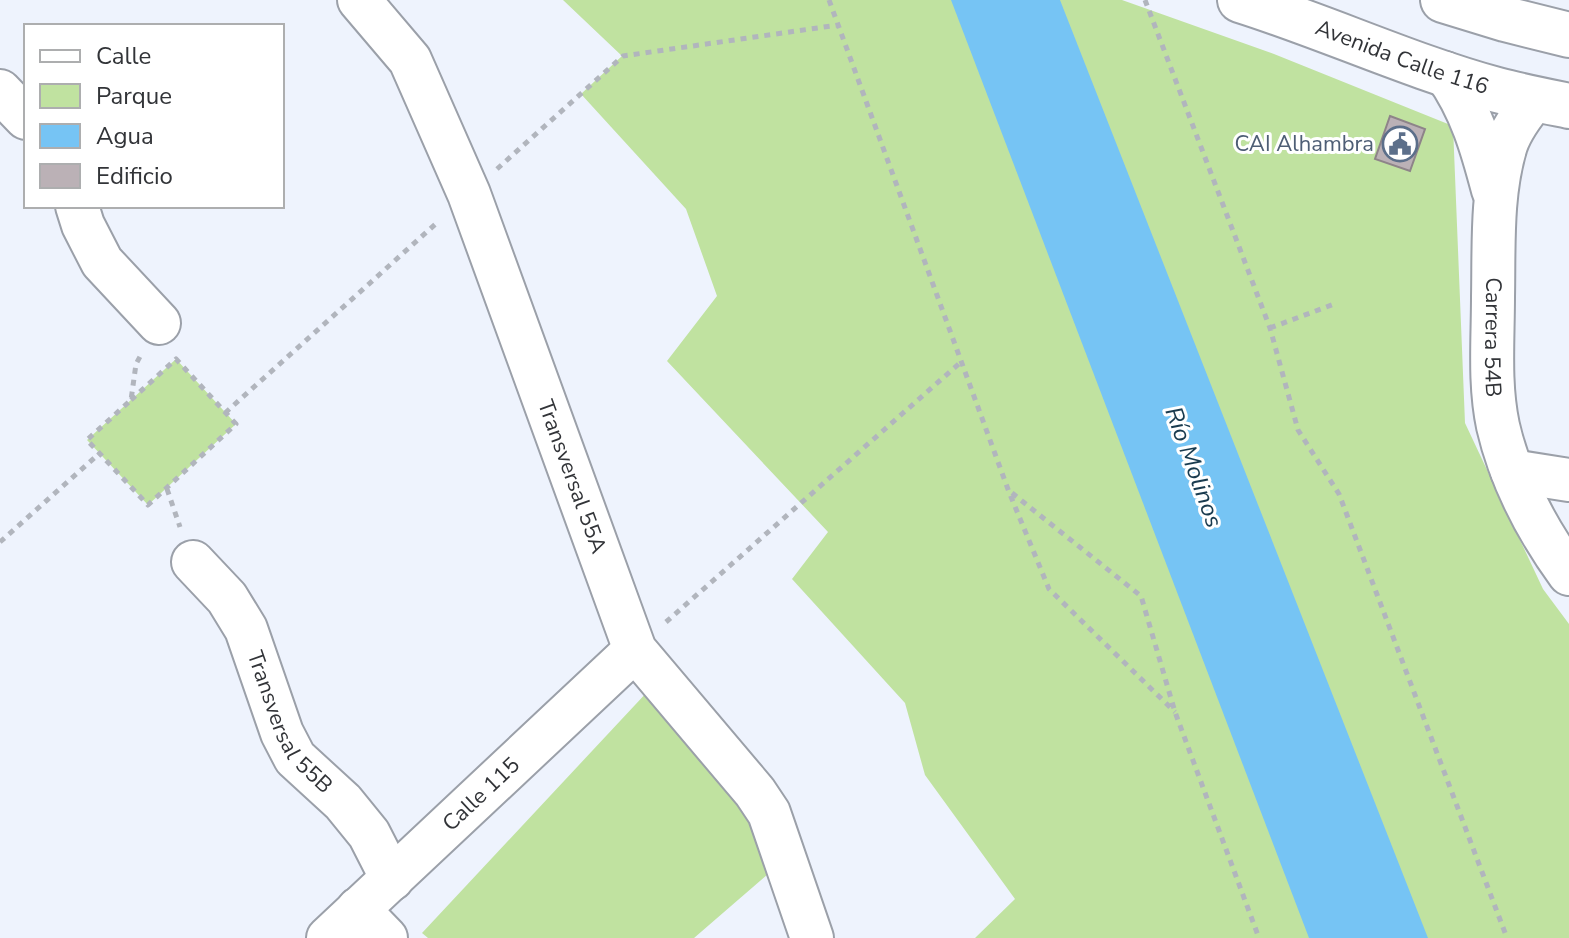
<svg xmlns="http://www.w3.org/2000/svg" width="1569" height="938" font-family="'Nunito Sans',sans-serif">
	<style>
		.green { fill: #c0e2a0 }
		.water { fill: #76c4f4 }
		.building { fill: #bbb1b6; stroke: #8e8489; stroke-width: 2 }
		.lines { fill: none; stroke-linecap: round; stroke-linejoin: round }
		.minor-casing { stroke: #9ba0a9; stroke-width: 46 }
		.major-casing { stroke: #9ba0a9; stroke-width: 48 }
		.path { stroke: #b1b5bd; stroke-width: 5; stroke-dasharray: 6 6; stroke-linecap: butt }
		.minor { stroke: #fff; stroke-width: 42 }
		.major { stroke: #fff; stroke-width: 44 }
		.labels { text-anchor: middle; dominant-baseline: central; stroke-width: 6; stroke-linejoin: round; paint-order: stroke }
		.street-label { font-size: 22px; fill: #323438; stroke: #fff }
		.service-label { font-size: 22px; fill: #4e5e75; stroke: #fff; text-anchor: end }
		.water-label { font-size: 24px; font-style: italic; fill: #193b4f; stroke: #fff }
	</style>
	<rect width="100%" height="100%" fill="#eef3fd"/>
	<path class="green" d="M563 0H1122L1274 54 1453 126 1465 423 1543 589 1569 624V938H975L1015 899 925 775 905 703 792 579 828 532 667 361 717 296 686 209 581 94 622 56Z
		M176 359 236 424 148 505 87 440Z
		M649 690 746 810 768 874 694 938H428L422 933Z"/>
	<path class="water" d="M951 0H1060L1428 938H1309Z"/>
	<path class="building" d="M1390 116 1425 129 1410 171 1375 159Z"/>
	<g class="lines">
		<g class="minor-casing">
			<g id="minor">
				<path id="s1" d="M359 0 410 60 469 194 635 650 755 792 769 813 812 938"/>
				<path d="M1445 73C1471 109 1482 148 1493 190"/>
				<path d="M0 91 26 118"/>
				<path id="s2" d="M1535 99C1524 112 1512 128 1506 145 1491 194 1494 247 1493 297 1493 340 1489 384 1498 426 1510 478 1537 530 1569 574"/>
				<path d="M77 206 83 225 102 262 159 323"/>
				<path d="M1512 471 1569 480"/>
				<path id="s3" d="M193 562 227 598 246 629 282 733 295 758 343 802 369 834 392 879"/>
				<path d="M358 909 386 938"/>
				<path id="s4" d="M328 938 635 650"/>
			</g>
		</g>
		<g class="major-casing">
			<g id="major">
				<path id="s5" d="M1240 0C1326 27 1409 66 1497 90 1520 96 1545 101 1569 106"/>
				<path d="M1443 0 1505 19 1569 35"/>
			</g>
		</g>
		<path class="path" d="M829 0 1009 492 1049 589 1175 712
			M1145 0 1270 328 1298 430 1339 494 1507 938
			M497 169 623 56 838 25
			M1270 328 1337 303
			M131 400 176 359 236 424 148 505 87 440 131 400 136 364 142 353
			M225 413 439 221
			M167 489 180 527
			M1012 493 1141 596 1175 712 1259 938
			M0 542 100 453
			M666 622 961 362"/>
		<use href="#minor" class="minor"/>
		<use href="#major" class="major"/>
	</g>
	<defs>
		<g id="civic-ring" transform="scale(1.8)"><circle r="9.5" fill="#fff" stroke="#5c6f8a" stroke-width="1.5"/><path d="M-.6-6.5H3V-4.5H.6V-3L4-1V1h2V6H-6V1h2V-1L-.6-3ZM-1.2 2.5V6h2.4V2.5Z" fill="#5c6f8a"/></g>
	</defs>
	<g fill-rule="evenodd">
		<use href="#civic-ring" x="1400" y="144"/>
	</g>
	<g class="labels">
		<g class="street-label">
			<text stroke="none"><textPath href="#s5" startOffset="172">Avenida Calle 116</textPath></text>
			<text stroke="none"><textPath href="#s2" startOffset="248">Carrera 54B</textPath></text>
			<text stroke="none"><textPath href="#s1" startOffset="526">Transversal 55A</textPath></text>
			<text stroke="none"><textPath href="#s3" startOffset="190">Transversal 55B</textPath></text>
			<text stroke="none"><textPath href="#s4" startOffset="210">Calle 115</textPath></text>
		</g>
		<g class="service-label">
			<text x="1374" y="144">CAI Alhambra</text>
		</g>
		<g class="water-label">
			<text transform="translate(1194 467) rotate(70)">Río Molinos</text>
		</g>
	</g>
	<rect x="24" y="24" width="260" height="184" fill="#ffffff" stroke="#adaeaf" stroke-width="2"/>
	<rect x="40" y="50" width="40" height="12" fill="#ffffff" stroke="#adaeaf" stroke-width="2"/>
	<text x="96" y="64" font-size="24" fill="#323438">Calle</text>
	<rect x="40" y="84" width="40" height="24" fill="#c0e2a0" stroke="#adaeaf" stroke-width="2"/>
	<text x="96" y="104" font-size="24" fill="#323438">Parque</text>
	<rect x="40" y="124" width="40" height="24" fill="#76c4f4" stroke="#adaeaf" stroke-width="2"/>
	<text x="96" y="144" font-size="24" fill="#323438">Agua</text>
	<rect x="40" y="164" width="40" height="24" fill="#bbb1b6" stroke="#adaeaf" stroke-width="2"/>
	<text x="96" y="184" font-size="24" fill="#323438">Edificio</text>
</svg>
